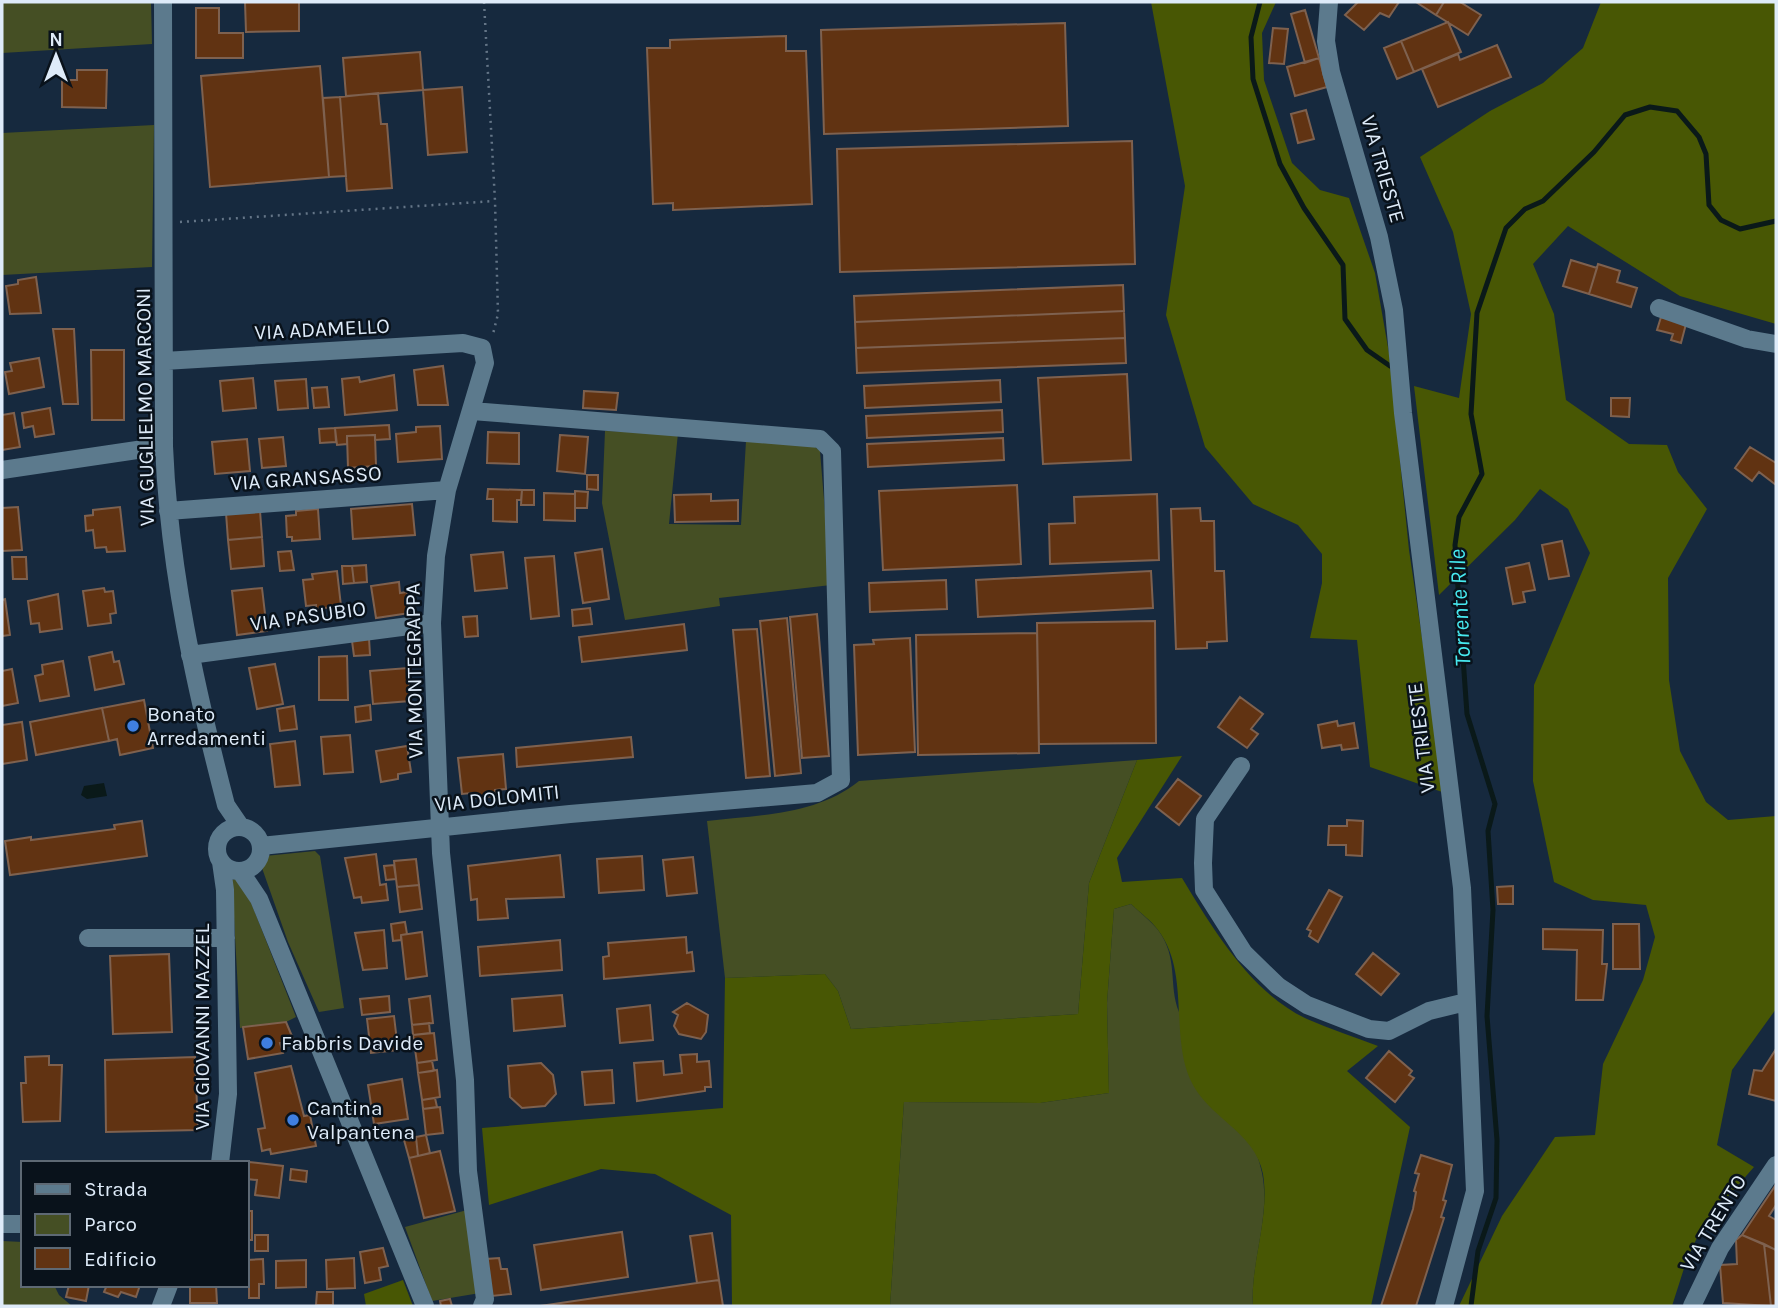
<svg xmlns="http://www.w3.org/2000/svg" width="1778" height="1308" font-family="Karla,sans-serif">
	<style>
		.green { fill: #454f24 }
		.forest { fill: #485704 }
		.water { fill: #0a1919 }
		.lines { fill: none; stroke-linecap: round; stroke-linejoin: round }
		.stream { stroke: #0a1919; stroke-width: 5 }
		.building { fill: #613312; stroke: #7e614f; stroke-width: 2 }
		.path { stroke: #647587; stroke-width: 2.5; stroke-dasharray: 2 5; stroke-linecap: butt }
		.minor { stroke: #5c7a8d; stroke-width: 18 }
		.shop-dot { fill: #3f7fe0; stroke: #09121b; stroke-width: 2.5 }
		.labels { text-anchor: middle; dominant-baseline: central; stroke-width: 5; stroke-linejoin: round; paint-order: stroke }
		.street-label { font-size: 21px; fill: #deebf9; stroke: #09121b }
		.poi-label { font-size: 21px; fill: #deebf9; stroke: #09121b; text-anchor: start }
		.water-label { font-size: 23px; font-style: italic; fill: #47e9f0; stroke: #09121b }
	</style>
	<rect width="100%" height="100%" fill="#16293e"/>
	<path class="green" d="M2 2H151L152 44 2 53Z
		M154 125 152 267 2 275V133Z
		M605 431 678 433 669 524 741 525 746 441 810 443 820 451 831 585 719 598 720 606 625 620 602 503Z
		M1137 760 1089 883 1078 1014 851 1029 838 991 825 974 725 978 707 821C759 815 817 815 859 781Z
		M315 851 320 856 344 1008 319 1012 288 942 262 868 265 856Z
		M241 877 296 1017 286 1022 240 1028 232 880Z
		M1131 904C1140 913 1151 921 1158 930 1179 958 1168 985 1179 1012 1202 1067 1250 1114 1262 1173 1271 1217 1250 1263 1253 1306H890L904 1102 1040 1103 1109 1093 1107 1003 1114 909Z
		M467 1210 480 1293 432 1301 405 1227Z
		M2 1241 23 1242V1285H54L59 1295 72 1306H2Z"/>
	<path class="forest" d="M1151 2H1276L1262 33 1264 80 1292 163 1320 190 1349 198 1375 273 1389 353 1409 550 1445 793 1370 767 1357 640 1310 638 1322 583V554L1298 525 1253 504 1205 447 1166 315 1185 186Z
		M1601 2H1776V324L1680 296 1568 226 1533 264 1554 314 1566 400 1629 444 1667 445 1678 472 1707 509 1668 578 1669 680 1680 751 1706 802 1728 820 1776 816V1009L1732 1070 1717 1145 1754 1167 1703 1225 1687 1259 1672 1306H1459L1502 1216 1555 1137 1595 1135 1603 1064 1643 980 1655 937 1646 905 1593 900 1554 882 1533 781 1534 685 1590 553 1568 509 1540 489 1515 520 1439 595 1414 386 1459 398 1471 314 1453 232 1420 157 1490 111 1543 83 1583 48Z
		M1182 756 1117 858 1122 882 1182 878C1213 929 1251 993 1307 1019 1330 1029 1355 1037 1378 1046L1347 1071 1410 1127 1371 1306H1253C1250 1263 1270 1218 1263 1174 1255 1131 1207 1118 1190 1079 1170 1033 1190 972 1158 930 1151 920 1140 913 1131 904L1114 909 1107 1003 1109 1093 1040 1103 904 1102 890 1306H732L731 1215 655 1174 601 1169 489 1205 482 1128 723 1108 725 978 825 974 838 991 851 1029 1078 1014 1089 883 1137 760Z
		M403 1280 413 1306H366L364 1294Z"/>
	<path class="water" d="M104 783 107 796 87 799 81 795 84 786Z"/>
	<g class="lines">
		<path class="stream" d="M1260 2 1251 37 1253 79 1280 164 1304 208 1343 265 1345 319 1367 350 1390 366
			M1471 1306 1478 1251 1496 1198 1497 1140 1487 1016 1493 910 1488 831 1495 804 1467 714 1455 545 1459 517 1482 474 1471 414 1477 313 1506 228 1525 209 1543 201 1594 152 1625 115 1650 107 1677 111 1699 137 1706 154 1709 205 1721 220 1740 229 1776 221"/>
	</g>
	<path class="building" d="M245 2H299V31L246 32Z
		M1358 2H1399L1389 17 1380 13 1364 30 1345 15Z
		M1416 2H1444L1436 15Z
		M1444 2H1460L1481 15 1468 35 1436 15Z
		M196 8H219V33H243V58H196Z
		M1305 10 1319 58 1305 63 1291 14Z
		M1448 22 1461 52 1414 72 1401 41Z
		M1065 23 1068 126 824 134 821 30Z
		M1273 28 1288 29 1284 64 1269 63Z
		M786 36V51H806L812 204 673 210V203L653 204 647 48H670V40Z
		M1401 41 1414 72 1397 79 1384 48Z
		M1497 45 1511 77 1438 107 1422 69 1458 54 1460 60Z
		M420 52 423 90 346 96 343 58Z
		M1319 58 1327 87 1295 96 1287 67Z
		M320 66 329 177 210 187 201 76Z
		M77 70H107L106 108 62 107V80H77Z
		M462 87 467 152 428 155 423 90Z
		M378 93 381 124H387L392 188 347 191 340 97Z
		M340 97 346 176 329 177 323 98Z
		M1306 110 1314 139 1298 143 1291 114Z
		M1132 141 1135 264 840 272 837 149Z
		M1571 260 1597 268 1589 294 1563 286Z
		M1598 264 1620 271 1617 282 1637 288 1631 307 1589 294Z
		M36 277 41 313 10 314 6 286 18 284V280Z
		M1123 285 1124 311 855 322 854 296Z
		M1124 311 1125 338 856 348 855 322Z
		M1661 317 1686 324 1681 343 1671 340 1673 334 1657 330Z
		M53 329H74L78 404H63Z
		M1125 338 1126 363 857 373 856 348Z
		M91 350H124V420H92Z
		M39 358 44 387 9 394 5 372 12 371 10 363Z
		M443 366 448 405H418L414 370Z
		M1127 374 1131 460 1043 464 1038 378Z
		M394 375 397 410 345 415 342 379 359 377 360 382Z
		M253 378 256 408 223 411 220 381Z
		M306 379 308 408 278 410 275 381Z
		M1000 380 1001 402 865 408 864 386Z
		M327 387 329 407 314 408 312 388Z
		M584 391 618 393 616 410 583 408Z
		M1611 398H1630L1629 417 1611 416Z
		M50 408 54 434 35 437 33 426 24 428 22 413Z
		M1002 410 1003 432 867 438 866 416Z
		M14 413 20 447 2 450V415Z
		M389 425 390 439 375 440V435L347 436V444L337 445 335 428Z
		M440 426 442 459 398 462 396 434 416 432V427Z
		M335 428 336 442 320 443 319 429Z
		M488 432 519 433V464L487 463Z
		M375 435 376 466 348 468 347 436Z
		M560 435 588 437 585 474 557 471Z
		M283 437 286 466 262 468 259 439Z
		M1003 438 1004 460 868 467 867 444Z
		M247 439 250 471 215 474 212 442Z
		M1750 447 1776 463V485L1759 472 1752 481 1735 468Z
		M587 475H598V490L587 489Z
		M1017 485 1021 564 883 570 879 491Z
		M488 489 522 490 521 500H517V522L493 521V499H487Z
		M522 490H534V505H521Z
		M575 491 588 492 587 508H575Z
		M544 493 575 494V521L544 520Z
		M711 494V501L738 500V521L675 522 674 495Z
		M1157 494 1159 560 1050 564 1049 524 1075 523 1074 497Z
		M412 504 415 535 353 539 351 509Z
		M18 507 22 550 2 551V508Z
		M120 507 125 551 107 552 106 547 95 548 93 530 86 531 85 516 93 515V510Z
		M1200 508 1201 521H1214L1215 571H1224L1227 641 1207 642V648L1176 649 1171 509Z
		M318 509 320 539 292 541V537H287L286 516 296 515V511Z
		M260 511 262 537 228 540 226 513Z
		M262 537 264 566 231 569 228 540Z
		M1562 541 1569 576 1549 579 1542 545Z
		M602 549 609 599 583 603 575 553Z
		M291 551 294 570 280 571 278 552Z
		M503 552 507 588 475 591 471 555Z
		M554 556 559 616 531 619 525 558Z
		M12 557H26L27 579H13Z
		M1529 563 1535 590 1523 592 1525 602 1513 604 1506 568Z
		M366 565 367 582 354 583 352 566Z
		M342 566H352L354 583 343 584Z
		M337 571 341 606 316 609V605L306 606 303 580 313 579 312 574Z
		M1151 571 1153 608 978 617 976 580Z
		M946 580 947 609 870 612 869 583Z
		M399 582 400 593 407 592 410 613 376 618 371 586Z
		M104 588 105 592 113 591 116 613 110 614 111 623 88 626 83 591Z
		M262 588 267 631 237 635 232 591Z
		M58 594 62 629 40 632 39 623 31 624 28 601Z
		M5 599 10 635 2 636V600Z
		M590 608 592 624 573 626 572 610Z
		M817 614 829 756 802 758 790 617Z
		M477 616 478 636 465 637 463 617Z
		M787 618 801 773 775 776 760 621Z
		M1155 621 1156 743 1039 744 1037 623Z
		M684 624 687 650 582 662 579 637Z
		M757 629 770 776 746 778 733 630Z
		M1037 633 1039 753 918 755 916 635Z
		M369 638 370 655 354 656 352 641Z
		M910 638 915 752 858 755 854 645 874 644 873 640Z
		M112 652 114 662 119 661 124 684 95 690 89 657Z
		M347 656 348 700H319V657Z
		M63 661 69 696 40 701 35 676 43 674 42 665Z
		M275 664 283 704 257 709 249 668Z
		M408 668 410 701 373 704 370 671Z
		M12 669 18 703 2 706V671Z
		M1240 697 1263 714 1251 729 1258 734 1247 748 1218 727Z
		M144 700 153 748 120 755 117 739 109 741 102 708Z
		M370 705 371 720 356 722 355 707Z
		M294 706 297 729 280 731 277 709Z
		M102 708 109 741 36 755 30 722Z
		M1337 721 1338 726 1354 723 1358 748 1342 750 1341 745 1322 748 1318 725Z
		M22 722 27 760 2 764V725Z
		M350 735 353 772 324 774 321 737Z
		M631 737 633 757 517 767 516 748Z
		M295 741 300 785 275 787 270 744Z
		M407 746 411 772 398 774V779L381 782 376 751Z
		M503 754 506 789 495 790V796L471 798V793L462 794 458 758Z
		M1178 779 1201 796 1179 825 1156 807Z
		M1347 820 1363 821 1362 856 1346 855V845H1328L1329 826H1347Z
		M142 821 147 856 10 875 5 841 31 837V840L115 829 114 825Z
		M376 854 380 885 386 884 388 900 362 903 361 897 354 898 345 858Z
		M560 855 564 897 506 899 508 918 478 920 477 899 471 900 468 866Z
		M642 856 644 890 599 893 597 859Z
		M693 857 697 893 667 896 663 860Z
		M416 859 419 885 397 887 394 861Z
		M394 865 396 879 386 880 384 866Z
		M419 885 422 909 400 912 397 887Z
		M1513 886V904H1498L1497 887Z
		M1329 890 1342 897 1318 942 1309 936 1311 931 1307 929Z
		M405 922 407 934 401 935V940L393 941 391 924Z
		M1613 924H1639L1640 969H1613Z
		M1543 929 1603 930 1602 964H1607L1603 1000H1576L1577 950 1543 949Z
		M384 930 387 968 363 970 355 933Z
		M422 932 427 976 406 979 401 935Z
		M686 937 687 953 692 952 694 971 604 979 603 957 609 956 608 943Z
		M560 940 562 970 480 976 478 947Z
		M1373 953 1399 974 1381 995 1356 974Z
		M169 954 172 1032 113 1034 110 956Z
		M562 995 565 1026 514 1031 512 999Z
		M389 996 390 1012 362 1015 360 999Z
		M430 996 433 1023 412 1025 409 999Z
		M687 1003 708 1015 706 1032 701 1039 679 1034 674 1026 678 1015 673 1012Z
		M650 1005 653 1040 620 1043 617 1009Z
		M394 1016 398 1050 371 1053 367 1019Z
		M286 1022 294 1041 280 1043 283 1053 248 1059 243 1027Z
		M429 1023 430 1033 413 1035 412 1025Z
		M434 1033 437 1060 417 1063 413 1035Z
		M1776 1049V1101L1749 1094 1754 1070 1762 1071Z
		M1389 1051 1412 1071 1409 1075 1414 1078 1395 1102 1366 1078Z
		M697 1054V1062L709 1061 711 1087H705V1091L637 1101 634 1063 663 1061 664 1075 682 1073 680 1055Z
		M49 1056V1065H62L60 1121 23 1122 21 1083H26L25 1057Z
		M195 1057 198 1130 106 1132 105 1060Z
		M432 1061 434 1071 418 1073 417 1063Z
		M541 1063 553 1075 556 1094 545 1106 522 1108 510 1097 508 1066Z
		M291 1066 304 1116 310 1115 316 1146 271 1154 270 1149 262 1151 258 1129 265 1128 255 1073Z
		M437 1070 440 1097 422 1100 418 1073Z
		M612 1070 614 1103 585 1105 582 1072Z
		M402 1079 408 1119 374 1124 368 1085Z
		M435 1098 437 1107 423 1109 422 1100Z
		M440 1107 443 1133 426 1135 423 1109Z
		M426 1135 430 1153 418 1156 416 1137Z
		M416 1137 418 1156 409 1158 404 1140Z
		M440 1151 455 1211 424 1218 409 1158Z
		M1421 1155 1452 1165 1443 1200 1446 1201 1441 1217 1444 1218 1416 1306H1381L1413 1209 1416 1192 1414 1191 1419 1174 1415 1173Z
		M249 1162 283 1166 279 1198 255 1195 257 1180 247 1179Z
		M291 1169 307 1171 306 1182 290 1180Z
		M1775 1186 1776 1205 1769 1216 1776 1220V1250L1742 1235Z
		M247 1211H252V1240H247Z
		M622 1232 628 1277 541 1290 534 1245Z
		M712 1233 719 1280 697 1283 690 1236Z
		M255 1235H268V1251H255Z
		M1742 1235 1764 1244 1771 1306 1723 1303 1720 1265 1737 1264 1736 1240Z
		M1764 1244 1776 1250V1306H1771Z
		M383 1248 388 1266 379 1268 381 1280 365 1283 360 1252Z
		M354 1258 355 1288 327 1289 326 1260Z
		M499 1258 501 1269H507L511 1294 492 1296 486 1259Z
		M263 1259 264 1284H259V1298H249V1287L236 1285H247V1260Z
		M306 1260V1287L276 1288V1261Z
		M719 1280 723 1306H540L697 1283Z
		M69 1285H89L86 1301 66 1297Z
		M107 1285H140L136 1297 121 1292 118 1297 104 1292Z
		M190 1285H216L217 1303H190Z
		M317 1292H333V1305H316Z
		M450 1299 452 1306H441L440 1301Z"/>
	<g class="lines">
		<path class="path" d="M484 2 495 201 498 314 493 334
			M180 222 494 201"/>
		<path class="minor" d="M163 2 164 446C169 569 195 686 226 805L241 827
			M1329 2 1326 41 1331 72 1379 237 1394 310 1403 413 1462 888 1475 1191 1444 1306
			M1659 308 1747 339 1776 344
			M164 361 463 343 482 348 485 363 447 490 436 556 432 623 441 853 465 1080 468 1171 485 1299 482 1306
			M2 470 164 446
			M168 511 447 490
			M190 655 432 623
			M1241 766 1205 819 1203 863 1204 890 1244 953 1278 986 1307 1005 1369 1029 1389 1031 1429 1011 1466 1002
			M217 849a22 22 0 1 1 44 0a22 22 0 1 1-44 0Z
			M261 846 570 814 817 793 841 780 832 451 820 439 472 411
			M240 871 259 899 425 1306
			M88 938H226
			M220 1163 228 1094 225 890 221 862
			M2 1224H23
			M161 1306 169 1285
			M1692 1306 1720 1248 1776 1165"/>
	</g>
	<g class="shop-dot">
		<circle cx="133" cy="726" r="7"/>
		<circle cx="267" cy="1043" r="7"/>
		<circle cx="293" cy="1120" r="7"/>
	</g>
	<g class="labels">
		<g class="street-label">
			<text transform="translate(1383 169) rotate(74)">VIA TRIESTE</text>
			<text transform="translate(322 329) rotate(-3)">VIA ADAMELLO</text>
			<text transform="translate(145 407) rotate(-91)">VIA GUGLIELMO MARCONI</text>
			<text transform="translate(306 478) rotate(-4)">VIA GRANSASSO</text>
			<text transform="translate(308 616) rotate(-8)">VIA PASUBIO</text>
			<text transform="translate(414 671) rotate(-91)">VIA MONTEGRAPPA</text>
			<text transform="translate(1421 738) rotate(-97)">VIA TRIESTE</text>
			<text transform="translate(497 798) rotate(-6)">VIA DOLOMITI</text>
			<text transform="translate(202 1027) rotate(-90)">VIA GIOVANNI MAZZEL</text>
			<text transform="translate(1713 1223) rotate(-59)">VIA TRENTO</text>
		</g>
		<g class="poi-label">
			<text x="147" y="714">Bonato<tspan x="147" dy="24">Arredamenti</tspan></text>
			<text x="281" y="1043">Fabbris Davide</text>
			<text x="307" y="1108">Cantina<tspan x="307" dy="24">Valpantena</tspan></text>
		</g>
		<g class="water-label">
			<text transform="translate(1460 608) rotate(-93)">Torrente Rile</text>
		</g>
	</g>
	<rect width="1778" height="1308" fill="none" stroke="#deebf9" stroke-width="7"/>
	<rect x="21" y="1161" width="228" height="126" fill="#09121b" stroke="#5e6974" stroke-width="2"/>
	<rect x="35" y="1184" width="35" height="10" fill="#5c7a8d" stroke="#5e6974" stroke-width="2"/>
	<text x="84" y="1196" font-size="21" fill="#deebf9">Strada</text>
	<rect x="35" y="1214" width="35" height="21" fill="#454f24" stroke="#5e6974" stroke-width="2"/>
	<text x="84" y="1231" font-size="21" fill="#deebf9">Parco</text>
	<rect x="35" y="1248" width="35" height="21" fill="#613312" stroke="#5e6974" stroke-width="2"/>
	<text x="84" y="1266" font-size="21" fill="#deebf9">Edificio</text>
	<g transform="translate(56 56)" stroke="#09121b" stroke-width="5" paint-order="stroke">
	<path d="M0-5L12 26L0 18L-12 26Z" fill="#deebf9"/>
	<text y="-10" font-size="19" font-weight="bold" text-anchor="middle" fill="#deebf9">N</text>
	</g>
</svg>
